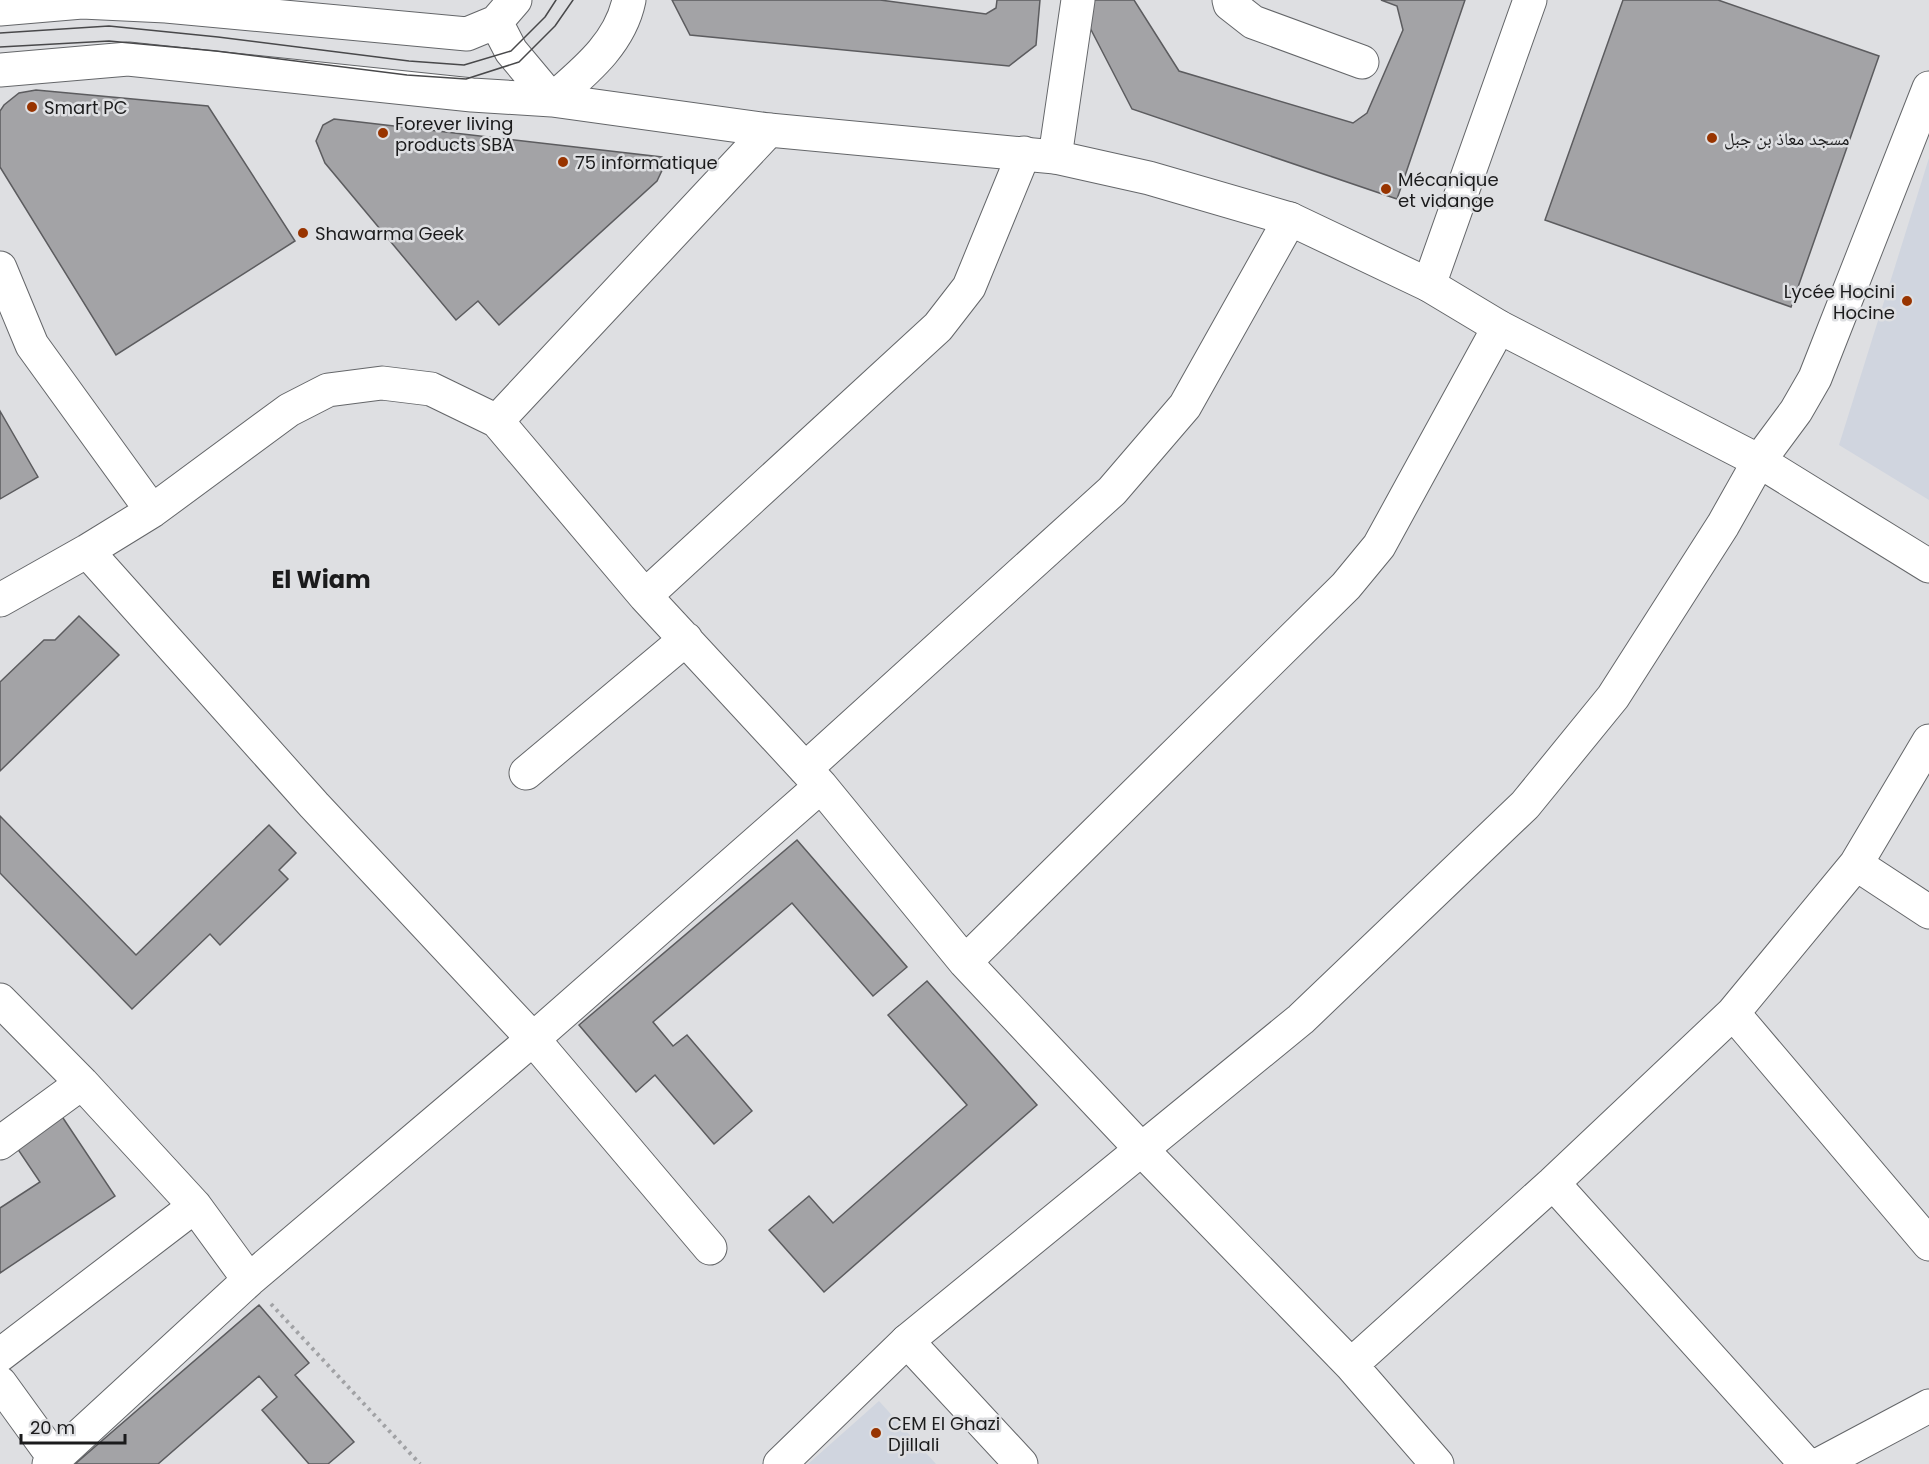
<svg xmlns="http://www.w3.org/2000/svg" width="1929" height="1464" font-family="Poppins,'Noto Naskh Arabic',sans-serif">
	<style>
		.built { fill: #d0d5df }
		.building { fill: #a3a3a6; stroke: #5c5c5f; stroke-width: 1.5 }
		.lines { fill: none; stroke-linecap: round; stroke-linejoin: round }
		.minor-casing { stroke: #646669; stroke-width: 35 }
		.major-casing { stroke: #646669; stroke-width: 35 }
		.path { stroke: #a1a2a5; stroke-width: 4; stroke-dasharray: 3 4.5; stroke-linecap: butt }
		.minor { stroke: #fff; stroke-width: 33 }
		.major { stroke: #fff; stroke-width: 33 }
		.tram { stroke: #48484a; stroke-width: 1.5 }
		.poi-dot { fill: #983400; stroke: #dedfe2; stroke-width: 2 }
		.labels { text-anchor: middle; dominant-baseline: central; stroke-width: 5; stroke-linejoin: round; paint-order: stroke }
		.poi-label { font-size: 18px; fill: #1b1b1c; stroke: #dedfe2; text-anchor: start }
		.district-label { font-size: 24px; font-weight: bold; fill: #1b1b1c; stroke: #dedfe2 }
	</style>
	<rect width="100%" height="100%" fill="#dedfe2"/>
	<path class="built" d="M1929 158V500L1839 445Z
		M879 1401 936 1464H808Z"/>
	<path class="building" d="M672 0H880L986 14 996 8 997 0H1040L1036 45 1009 66 690 35Z
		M1091 0H1134L1179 71 1353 123 1367 113 1403 30 1397 6 1381 0H1465L1397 199 1132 109 1087 22Z
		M1623 0H1718L1879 56 1791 307 1545 220Z
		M36 90 208 106 295 241 116 355 0 167V111L4 105 19 93Z
		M334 119 662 157 665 164 657 181 499 325 478 301 456 320 325 163 316 141 323 125Z
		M0 411 38 477 0 499Z
		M79 616 119 655 0 771V682L44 640H55Z
		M0 816 136 955 269 825 296 853 279 870 288 879 220 945 210 934 132 1009 0 873Z
		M797 840 907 967 873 996 792 903 653 1022 673 1046 687 1035 752 1111 714 1144 655 1075 636 1092 579 1025Z
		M927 981 1037 1105 824 1292 769 1230 809 1196 833 1223 967 1105 888 1015Z
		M61 1115 115 1196 0 1273V1208L40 1182 15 1145Z
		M259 1305 309 1363 295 1375 354 1442 328 1464H309L262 1410 277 1397 259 1376 158 1464H75Z"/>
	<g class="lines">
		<g class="minor-casing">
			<path id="minor" d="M1229 0 1230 4 1253 22 1362 62
				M1055 157 1078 0
				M0 268 32 345 152 511
				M1429 285 1530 0
				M497 421 769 130
				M1759 461 1929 566
				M87 551 314 805 533 1039 710 1248
				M645 596 938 327 969 287 1024 153
				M0 600 87 551 152 511 289 410 328 390 382 383 431 389 497 421 645 596 821 786 965 962 1142 1150 1351 1365 1437 1464
				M805 769 1112 491 1185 406 1290 219
				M526 773 686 639
				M1856 864 1929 912
				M965 962 1346 586 1379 546 1499 327
				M0 1000 82 1083 195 1206 249 1280
				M1733 1013 1929 1244
				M0 1143 82 1083
				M1553 1183 1806 1464
				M907 1341 1021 1464
				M0 1355 195 1206
				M1351 1365 1553 1183 1733 1013 1856 864 1929 741
				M0 1383 55 1459
				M49 1464 249 1280 533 1039 821 786
				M1820 1464 1929 1406"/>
		</g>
		<g class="major-casing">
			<path id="major" d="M0 9 82 2 166 6 467 34 496 22 515 0
				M496 22 511 51 552 100 769 130 1055 157 1149 178 1290 219 1429 285 1499 327 1759 461
				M0 70 128 59 472 95 552 100C584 72 620 44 629 0
				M780 1464 907 1341 1301 1019 1525 805 1613 697 1723 525 1759 461 1796 411 1815 378 1929 88"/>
		</g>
		<path class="path" d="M271 1304 420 1464"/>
		<use href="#minor" class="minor"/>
		<use href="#major" class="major"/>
		<path class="tram" d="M0 33 109 26 218 37 409 61 464 65 511 51 545 17 556 0
			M0 47 109 41 216 51 407 75 466 79 519 62 555 26 573 0"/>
	</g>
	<g class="poi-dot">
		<circle cx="32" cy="107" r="6"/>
		<circle cx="383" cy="133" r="6"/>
		<circle cx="1712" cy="138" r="6"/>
		<circle cx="563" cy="162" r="6"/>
		<circle cx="1386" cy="189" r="6"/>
		<circle cx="303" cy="233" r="6"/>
		<circle cx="1907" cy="301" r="6"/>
		<circle cx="876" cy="1433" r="6"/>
	</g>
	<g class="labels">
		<g class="poi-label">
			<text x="44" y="107">Smart PC</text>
			<text x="395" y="123">Forever living<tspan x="395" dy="21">products SBA</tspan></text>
			<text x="1724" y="138">مسجد معاذ بن جبل</text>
			<text x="575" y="162">75 informatique</text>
			<text x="1398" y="179">Mécanique<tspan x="1398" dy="21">et vidange</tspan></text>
			<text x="315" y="233">Shawarma Geek</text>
			<text x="1895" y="291" text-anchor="end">Lycée Hocini<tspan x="1895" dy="21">Hocine</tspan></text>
			<text x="888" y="1423">CEM El Ghazi<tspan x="888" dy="21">Djillali</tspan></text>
		</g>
		<g class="district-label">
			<text x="321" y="579">El Wiam</text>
		</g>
	</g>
	<path d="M21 1434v9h104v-9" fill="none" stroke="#1b1b1c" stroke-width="3"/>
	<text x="30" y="1434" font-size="18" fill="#1b1b1c" stroke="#dedfe2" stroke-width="4.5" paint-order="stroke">20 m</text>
</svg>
